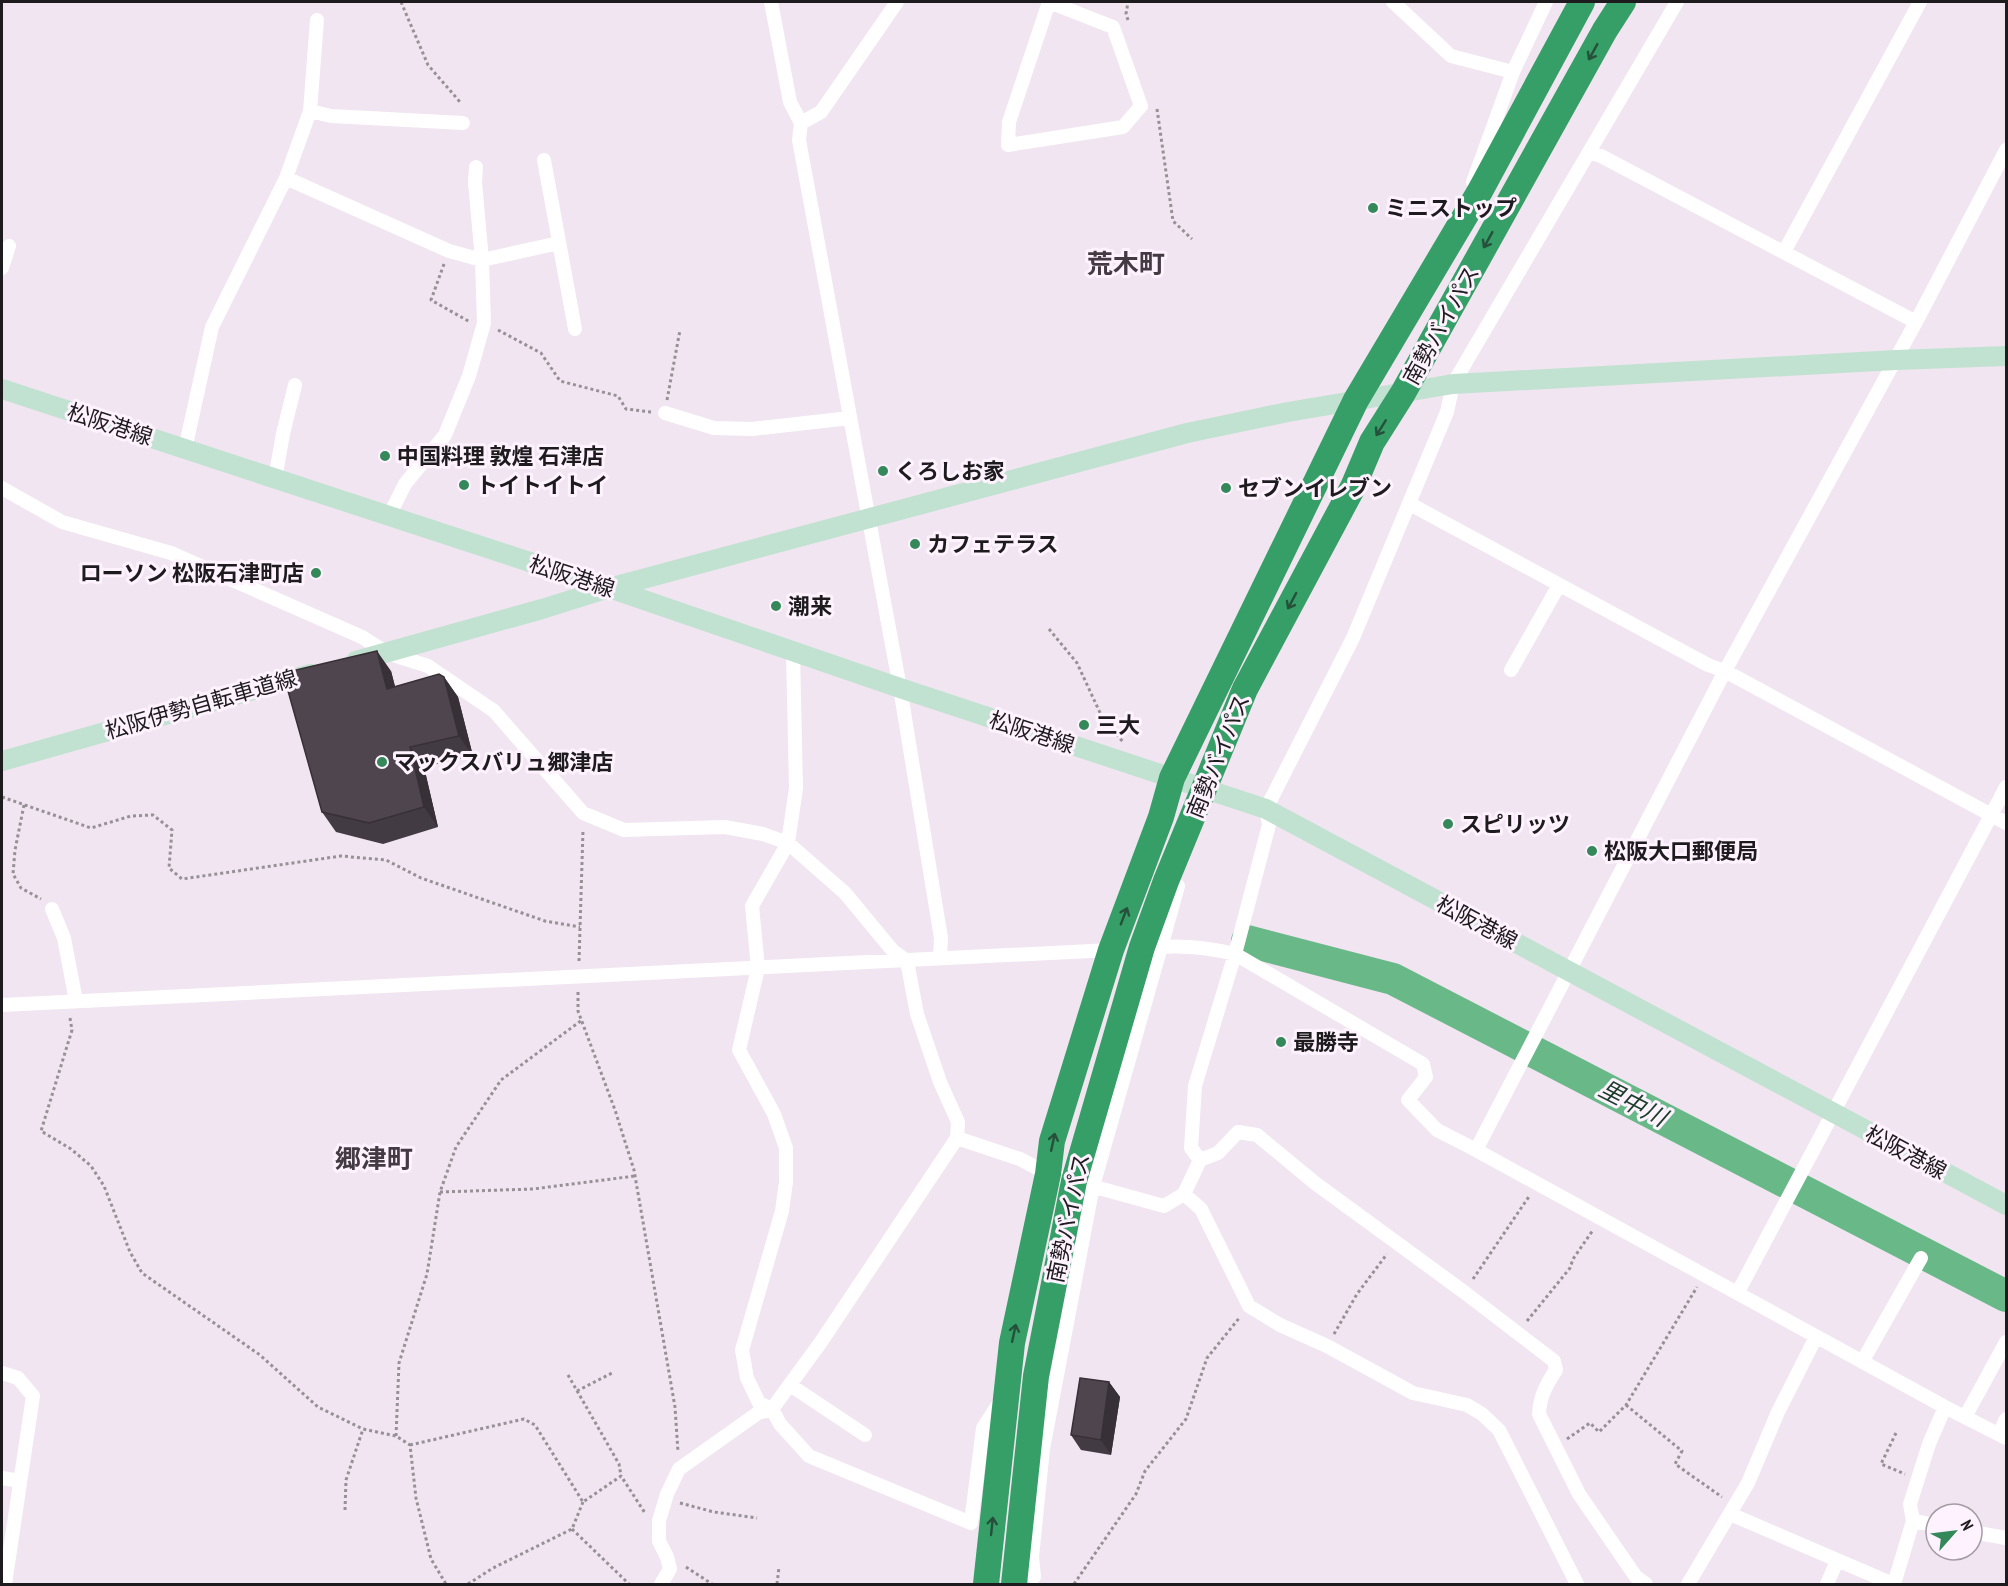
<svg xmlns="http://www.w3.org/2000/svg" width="2008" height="1586" font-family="'PT Sans Narrow','Noto Sans JP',sans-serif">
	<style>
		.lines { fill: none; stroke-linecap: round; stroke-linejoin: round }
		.river { stroke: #68b888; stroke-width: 32 }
		.path { stroke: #979097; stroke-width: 3; stroke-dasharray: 3 3; stroke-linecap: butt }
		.street { stroke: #fff; stroke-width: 14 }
		.secondary { stroke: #c2e2d1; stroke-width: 20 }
		.highway { stroke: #359f67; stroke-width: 26 }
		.wall { fill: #433b43 }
		.shaded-wall { fill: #373037 }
		.building { fill: #4e454e; stroke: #373037; stroke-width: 1.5 }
		.oneway { stroke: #27503b }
		.poi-dot { fill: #34885a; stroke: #fdf2fd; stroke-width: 2 }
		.labels { text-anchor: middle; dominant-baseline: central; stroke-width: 6; stroke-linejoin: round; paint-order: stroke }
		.poi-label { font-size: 22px; font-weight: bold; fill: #1e1b1e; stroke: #fdf2fd; text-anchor: start }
		.street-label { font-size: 22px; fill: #1e1b1e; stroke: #fdf2fd }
		.water-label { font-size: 24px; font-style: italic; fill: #1a3d29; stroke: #fdf2fd }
		.quarter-label { font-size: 26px; font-weight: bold; fill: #433a43; stroke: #fdf2fd }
	</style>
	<rect width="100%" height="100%" fill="#f0e5f0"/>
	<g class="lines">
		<path class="river" d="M1247 941 1393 979 2006 1296"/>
		<path class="path" d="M401 2 428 65 460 102
			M1128 20 1126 14 1128 2
			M1157 109 1173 221 1192 239
			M444 264 431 300 470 322
			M498 330 541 353 560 381 618 396 626 409 651 412
			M667 400 680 330
			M1049 629 1077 663 1102 717 1123 742
			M2 797 91 828 131 816 153 815 172 830 169 868 182 879 341 856 386 860 421 878 545 921 580 927
			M24 805 15 850 13 874 21 888 41 899
			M579 961 583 830
			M578 992V1011L615 1110 634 1170 675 1407 678 1452
			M70 1018 72 1030 41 1131 71 1149 91 1166 104 1186 130 1252 142 1273 260 1355 318 1407 363 1429 396 1436 410 1445 416 1498 431 1559 446 1584
			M440 1192 533 1189 635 1176
			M1473 1279 1530 1195
			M1527 1321 1570 1268 1573 1259 1593 1230
			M1334 1334 1357 1294 1387 1254
			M568 1375 619 1464 621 1476
			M577 1391 614 1372
			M1626 1405 1682 1451 1675 1464 1722 1497
			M1896 1433 1881 1464 1905 1474
			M396 1436 399 1363 427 1274 440 1192 456 1147 501 1080 582 1020
			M1567 1439 1590 1423 1599 1432 1626 1405 1697 1287
			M410 1445 524 1419 535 1425 583 1502 621 1476 645 1513
			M680 1503 714 1512 757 1518
			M345 1510 346 1480 363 1429
			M572 1529 629 1584
			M686 1567 712 1584
			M468 1584 493 1568 572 1529 583 1502
			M777 1584 779 1567
			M1074 1584 1136 1494 1145 1471 1186 1419 1207 1358 1240 1317"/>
		<path class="street" d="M771 2 790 102 801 123 799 140 900 688 941 938 940 957
			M1049 2 1009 122 1008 145 1123 127 1141 106 1113 27 1049 2
			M1393 2 1451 56 1513 72 1473 182
			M1513 72 1546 2
			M310 111 331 116 463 123
			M801 123 821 112 897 2
			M1589 152 1601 156 1916 322 1725 671 1476 1150 1945 1407 2006 1438
			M544 160 575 329
			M286 178 449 251 482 260 559 243
			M1784 252 1920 2
			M2 268 9 246
			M1916 322 2006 150
			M665 413 714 428 752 429 850 418
			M185 449 212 327 286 178 310 111 317 20
			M275 479 283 434 295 385
			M2 488 62 522 171 553 362 637 387 653 428 666 494 711 583 813 624 830 725 827 763 834 788 843 845 893 893 951 907 961 917 1014 940 1082 958 1122 957 1138 821 1342 772 1409 758 1413 679 1469 667 1494 659 1521V1541L667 1557 670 1569 661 1584
			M1410 504 1708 665 1725 671 2006 823
			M389 516 405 484 445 435 469 376 484 323 482 260 475 182 476 167
			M793 652 796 788 788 843 752 906 758 968 739 1050 774 1114 786 1148V1182L782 1211 742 1350 747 1378 759 1403 772 1409 780 1424 809 1456 971 1523 983 1428 1001 1400
			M1511 670 1559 585
			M1166 881 1178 886 1161 947C1187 945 1210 948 1235 954L1423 1064 1426 1077 1408 1100 1437 1130 1476 1150
			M52 909 64 938 76 1001
			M2 1005 1111 950
			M957 1138 1020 1159 1048 1174 1164 1206 1184 1194 1200 1160 1218 1153 1238 1132 1257 1135 1315 1183 1464 1292 1554 1361 1556 1370C1546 1385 1540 1396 1539 1414L1579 1494 1636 1577 1646 1584
			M1200 1160 1191 1148 1195 1086 1235 954 1269 825 1266 809 1353 638 1447 412 1453 384 1677 2
			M1184 1194 1201 1209 1249 1306 1280 1325 1327 1346 1413 1393 1467 1405 1482 1414 1499 1430 1577 1584
			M1738 1292 2006 787
			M1862 1362 1921 1258
			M2 1373 18 1378 33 1396 5 1584
			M790 1385 865 1435
			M1965 1417 2006 1342
			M1999 1434 2006 1419
			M2 1478 20 1481
			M1730 1514 1893 1584
			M1913 1521 1936 1525
			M1972 1532 2006 1538
			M1034 1577 1032 1557 1043 1449 1093 1186 1161 947
			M1688 1584 1748 1483 1778 1412 1816 1337
			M1827 1584 1837 1561
			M1894 1584 1913 1521 1910 1504 1929 1444 1945 1407"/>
		<path class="secondary" d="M2 389 609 588 900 688 1266 809 2006 1205
			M356 661 542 609 609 588 1187 433 1288 412 1453 384 1896 360 2006 356
			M2 761 311 674"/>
		<path class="highway" d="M986 1584 1012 1343 1048 1174 1052 1141 1111 950 1161 817 1172 778 1356 400 1480 191 1582 2
			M1014 1584 1036 1376 1074 1181 1142 947 1166 881 1245 689 1353 487 1372 442 1403 393 1605 30 1623 2"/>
	</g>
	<path class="wall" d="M391 671 395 687 444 677 458 697 473 756 424 767 438 827 383 844 336 832 322 812Z
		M1109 1382 1120 1397 1111 1455 1081 1450 1071 1435Z"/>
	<path class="shaded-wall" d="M377 651 391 671 401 709 387 689Z
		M444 677 458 697 473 756 459 736Z
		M410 747 424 767 438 827 424 807Z
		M1109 1382 1120 1397 1111 1455 1101 1440Z"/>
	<path class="building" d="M377 651 387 689 439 674 444 677 459 736 410 747 424 807 369 823 322 812 283 673Z
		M1080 1378 1109 1382 1101 1440 1071 1435Z"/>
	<defs><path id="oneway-shaft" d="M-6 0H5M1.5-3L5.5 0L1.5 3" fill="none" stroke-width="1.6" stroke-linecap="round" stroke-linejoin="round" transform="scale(1.5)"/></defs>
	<g class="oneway">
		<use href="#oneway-shaft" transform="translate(1593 52) rotate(119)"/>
		<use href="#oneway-shaft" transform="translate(1488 240) rotate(119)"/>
		<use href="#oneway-shaft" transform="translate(1381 428) rotate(122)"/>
		<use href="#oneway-shaft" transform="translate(1292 601) rotate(118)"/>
		<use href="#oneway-shaft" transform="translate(1124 916) rotate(-69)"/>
		<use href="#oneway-shaft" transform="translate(1053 1142) rotate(-78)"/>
		<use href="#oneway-shaft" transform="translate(1014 1333) rotate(-78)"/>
		<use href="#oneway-shaft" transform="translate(992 1526) rotate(-84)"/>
	</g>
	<g class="poi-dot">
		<circle cx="1373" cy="208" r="6"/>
		<circle cx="385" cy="456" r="6"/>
		<circle cx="883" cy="471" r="6"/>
		<circle cx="464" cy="485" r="6"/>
		<circle cx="1226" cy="488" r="6"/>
		<circle cx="915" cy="544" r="6"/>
		<circle cx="316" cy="573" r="6"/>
		<circle cx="776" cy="606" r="6"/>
		<circle cx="1084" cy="725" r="6"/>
		<circle cx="382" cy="762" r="6"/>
		<circle cx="1448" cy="824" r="6"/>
		<circle cx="1592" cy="851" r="6"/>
		<circle cx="1281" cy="1042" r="6"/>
	</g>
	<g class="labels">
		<g class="poi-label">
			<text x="1385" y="208">ミニストップ</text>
			<text x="397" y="456">中国料理 敦煌 石津店</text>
			<text x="895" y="471">くろしお家</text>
			<text x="476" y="485">トイトイトイ</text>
			<text x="1238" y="488">セブンイレブン</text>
			<text x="927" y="544">カフェテラス</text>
			<text x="304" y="573" text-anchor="end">ローソン 松阪石津町店</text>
			<text x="788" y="606">潮来</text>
			<text x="1096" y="725">三大</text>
			<text x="394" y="762">マックスバリュ郷津店</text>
			<text x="1460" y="824">スピリッツ</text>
			<text x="1604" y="851">松阪大口郵便局</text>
			<text x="1293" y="1042">最勝寺</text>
		</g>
		<g class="street-label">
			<text transform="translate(1441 325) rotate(-61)">南勢バイパス</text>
			<text transform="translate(110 424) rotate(18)">松阪港線</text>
			<text transform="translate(572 576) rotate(18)">松阪港線</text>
			<text transform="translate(201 704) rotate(-16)">松阪伊勢自転車道線</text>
			<text transform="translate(1032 732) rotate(18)">松阪港線</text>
			<text transform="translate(1218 756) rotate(-68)">南勢バイパス</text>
			<text transform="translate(1477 922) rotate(28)">松阪港線</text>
			<text transform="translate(1906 1152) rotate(28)">松阪港線</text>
			<text transform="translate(1068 1218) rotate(-78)">南勢バイパス</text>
		</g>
		<g class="water-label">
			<text transform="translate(1633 1103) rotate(27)">里中川</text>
		</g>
		<g class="quarter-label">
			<text x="1126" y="263">荒木町</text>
			<text x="374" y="1158">郷津町</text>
		</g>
	</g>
	<rect width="2008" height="1586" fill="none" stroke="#1e1b1e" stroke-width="6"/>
	<g transform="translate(1954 1532) rotate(62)"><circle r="28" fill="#fdf2fd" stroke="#a49ca4" stroke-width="1.5"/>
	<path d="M0-4.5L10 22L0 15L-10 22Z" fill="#34885a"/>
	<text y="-9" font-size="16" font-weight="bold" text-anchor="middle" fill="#1e1b1e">N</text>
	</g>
</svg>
